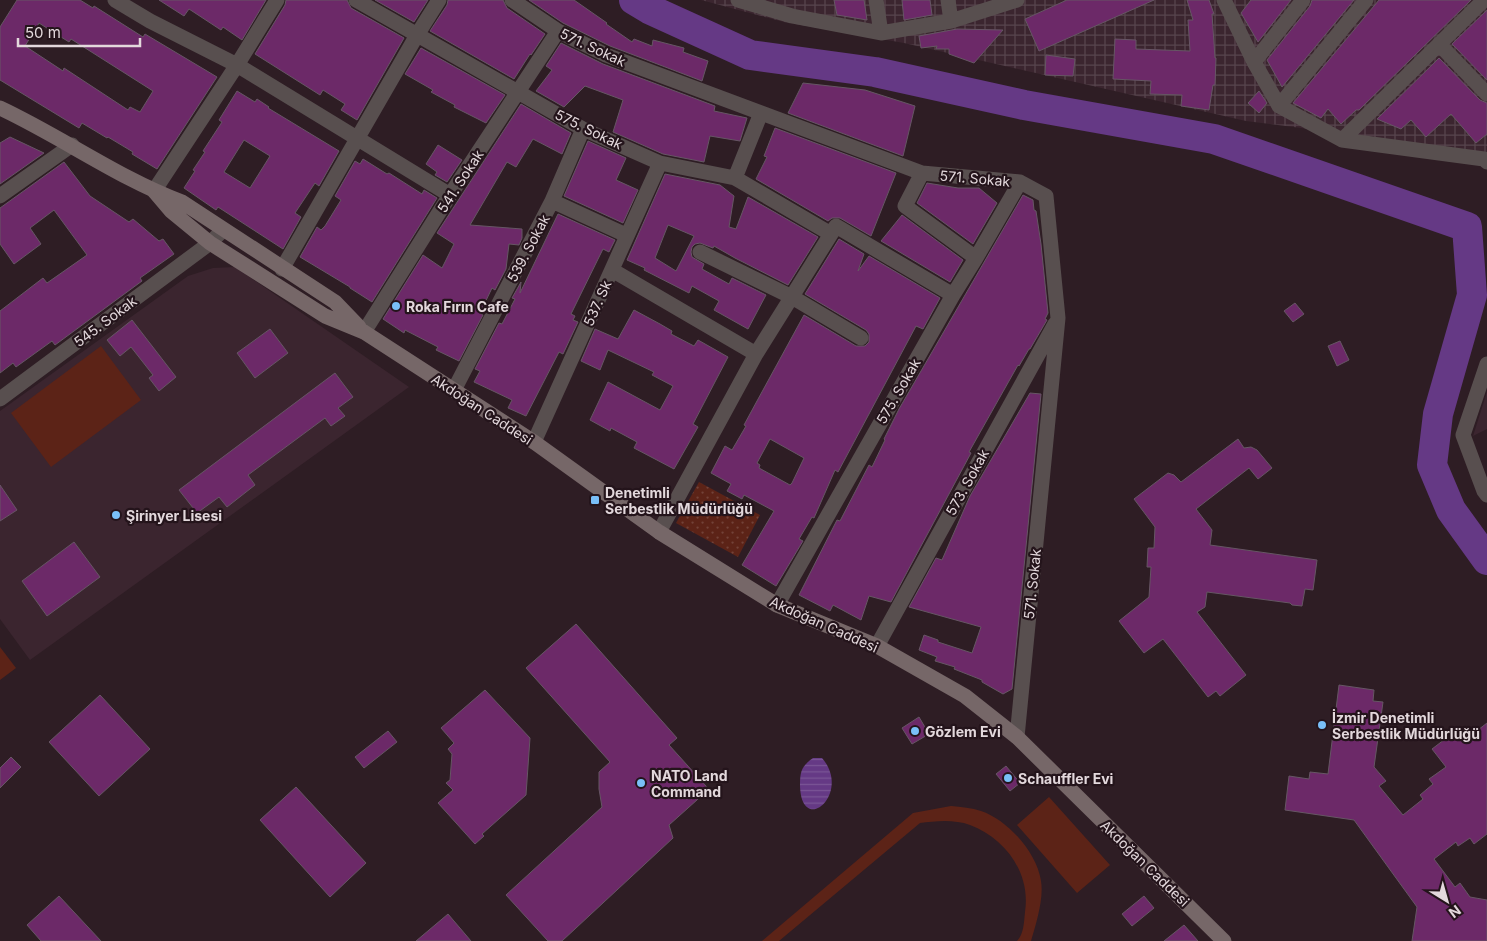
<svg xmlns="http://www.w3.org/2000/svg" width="1487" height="941" font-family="Inter,sans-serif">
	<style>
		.built { fill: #3b252f }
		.industrial { fill: url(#industrial-grid) }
		.grass { fill: #5c2317 }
		.park { fill: url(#park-dots) }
		.water { fill: url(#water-rules) }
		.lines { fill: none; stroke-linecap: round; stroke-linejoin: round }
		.river { stroke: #653985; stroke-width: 30 }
		.building { fill: #6c2968; stroke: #665664; fill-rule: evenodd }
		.street { stroke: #584f4f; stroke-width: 15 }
		.secondary { stroke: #766768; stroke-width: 15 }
		.poi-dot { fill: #79bff8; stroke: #24141b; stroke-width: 2 }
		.labels { text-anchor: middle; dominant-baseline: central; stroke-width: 4.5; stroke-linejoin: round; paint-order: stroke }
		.street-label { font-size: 14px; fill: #e3d8dc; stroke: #24141b }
		.poi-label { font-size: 14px; font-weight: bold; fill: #e3d8dc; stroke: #24141b; text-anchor: start }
	</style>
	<defs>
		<pattern id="industrial-grid" width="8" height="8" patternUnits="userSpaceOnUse" patternTransform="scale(1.25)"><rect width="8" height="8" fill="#3b252f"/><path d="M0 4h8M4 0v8" fill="none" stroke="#57444d"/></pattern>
		<pattern id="park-dots" width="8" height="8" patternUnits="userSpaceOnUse" patternTransform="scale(1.25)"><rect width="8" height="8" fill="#5c2317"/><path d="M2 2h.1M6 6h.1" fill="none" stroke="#734238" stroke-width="1.8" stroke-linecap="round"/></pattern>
		<pattern id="water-rules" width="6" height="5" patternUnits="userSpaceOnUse" patternTransform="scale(1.25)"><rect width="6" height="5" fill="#653985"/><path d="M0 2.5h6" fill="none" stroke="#7b5596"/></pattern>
	</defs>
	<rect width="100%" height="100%" fill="#2e1d24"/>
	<path class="built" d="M235 267 409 387 30 660 0 619V411L188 276 213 268Z
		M1487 392V429L1473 436Z"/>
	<path class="industrial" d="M701 0H1487V169L1479 163 1364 136 1246 121 904 43 784 22Z"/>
	<path class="grass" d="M101 346 141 400 51 467 11 413Z
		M0 647 16 668 0 680Z
		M1049 797 1110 865 1077 893 1017 825Z
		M951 806C961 807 972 808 981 811 1008 820 1037 853 1041 881 1044 899 1036 924 1031 941H1017C1024 934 1024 921 1025 912 1031 873 1005 838 970 825 954 819 935 821 920 823L779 941H762L913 813Z"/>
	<path class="park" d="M699 482 760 515 738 557 676 523Z"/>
	<path class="water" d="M813 758H822C853 794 800 838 800 784 800 771 802 766 813 758Z"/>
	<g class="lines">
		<path class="river" d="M634 0 649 9 750 55 875 72 1024 105 1214 139 1467 227 1472 295 1438 414 1432 465 1451 510 1487 560"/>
	</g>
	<path class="building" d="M17 0H80L93 8 94 6 143 37 145 34 217 77 157 169 132 154 133 152 108 137 107 138 82 123 79 128 0 80V27ZM39 23 69 42 71 39 153 91 140 112 130 107 128 110 64 68 63 71 25 46Z
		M159 0H266L242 40 223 27 221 30 189 9 184 16Z
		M286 0H347L351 8 404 38 357 120 341 110 345 104 323 90 320 95 255 54 285 5Z
		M375 0H428L414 22Z
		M448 0H503L507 8 545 34 531 55 530 54 514 79 430 31 447 5Z
		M529 0H574L607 23 606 24 632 42 634 39 652 46 653 40 684 48 683 52 708 61 702 81 610 46 563 23Z
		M834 0H864L867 20 837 15Z
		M902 0H930L932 15 904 20Z
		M1067 0H1154L1039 51 1025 19Z
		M1187 0H1209L1214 14H1212L1215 58H1216L1215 85H1213L1209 110 1181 106 1182 95 1150 94 1151 81 1113 79 1115 39 1136 40V49L1190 51 1188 20H1193Z
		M1251 0H1291L1258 42 1241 13Z
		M1312 0H1354L1282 87 1267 60 1310 6Z
		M1379 0H1471L1359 110H1356L1341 124 1328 109 1321 118 1293 103Z
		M1487 10V80L1452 44Z
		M957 29 1003 30 974 63 949 54V49H936L937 46 921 48 919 36Z
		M561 43 603 64 715 106 714 111 747 118 740 141 710 136 704 162 663 154 613 132 623 100 585 86 564 107 536 91 552 70 546 66Z
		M421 48 505 95 486 123 454 107 455 105 431 92 433 90 405 74Z
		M1046 55 1075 59 1073 76 1045 75Z
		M1439 58 1480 100 1487 103V134L1476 143 1451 114 1426 137 1411 120 1401 129 1377 119Z
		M803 83 865 90 915 106 903 156 788 113Z
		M237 91 255 102 257 99 269 107 268 108 339 151 319 186 315 183 295 213 301 217 283 249 218 207 216 210 184 188 195 171 193 170 205 152 203 151 222 122 219 120ZM244 140 270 156 250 188 224 172Z
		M1259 91 1267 103 1259 113 1248 103Z
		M521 104 571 133 562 154 533 139 516 167 507 162 470 225 522 229V238L519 245 509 244 506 269 495 290 492 288 480 313 483 315 459 361 436 350 438 347 405 330 404 333 383 319 423 255 442 268 454 244 437 233Z
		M775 128 896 173 871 236 840 218H832L828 221 756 179 767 157 764 156Z
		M10 137 44 153 0 184V143Z
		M588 141 626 158 616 180 638 190 623 223 564 196Z
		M438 145 462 160 447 182 435 175 437 172 426 164Z
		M363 159 387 174 389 173 422 194 424 190 437 198 372 302 350 288V287L300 257 317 227 321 230 325 226 341 200 335 196 355 161 360 164Z
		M64 162 90 196 129 222 133 219 159 241 163 239 174 254 140 278 142 281 55 345 52 341 16 367 13 363 0 373V311L43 278 47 283 87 255 54 210 30 228 41 244 14 264 0 244V208Z
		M665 174 720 185 734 196 729 227 736 229 748 197 818 237 788 285 735 258 714 246 713 248 700 243 695 244 692 247 691 252 692 257 704 264 702 269 729 284 732 278 766 295 748 329 714 310 719 301 692 286 689 293 644 270 645 268 627 260ZM668 225 694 236 676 271 655 258Z
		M927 183 958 188H979L997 203 973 244 917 203Z
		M1023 195 1033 200 1034 210 1036 211 1041 244 1048 313 1045 319 1047 320 1030 349H1029L1019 366 1018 365 969 452 971 453 891 602 869 596 861 620 833 605 830 611 799 595 837 520 840 521 869 465 872 467 885 440 884 439 899 409Z
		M558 214 615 240 609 252 603 249 571 314 575 316 573 320 578 322 563 354 559 352 526 416 508 408 512 400 474 382 480 371 475 369 499 323 502 324 515 299 512 298 521 282 520 293Z
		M902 215 963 260 950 282 881 241Z
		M839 239 864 254 858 271 869 256 940 298 923 329 916 326 838 472 835 470 814 518 812 517 799 539 803 541 776 586 742 565 774 511 744 495 742 499 727 491 731 484 711 473 725 446 732 450 746 426 744 425 757 401 804 315 856 346H865L869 342V334L866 330 805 294ZM770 439 804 458 792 483 790 485 759 468 760 465 757 463Z
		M1295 303 1304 314 1293 322 1284 311Z
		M634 310 660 324 672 331 671 334 694 346 698 340 728 357 693 424 698 427 674 469 634 448 637 442 611 428 610 431 590 420 608 382 660 410 673 386 652 375 654 372 608 350 600 370 581 361 595 329 618 339Z
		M132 320 176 377 159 391 149 378 153 375 131 347 120 356 107 340Z
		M270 329 288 353 255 378 237 353Z
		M1340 341 1349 360 1337 366 1328 346Z
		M335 373 353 397 338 408 345 416 331 426 325 418 248 475 255 485 227 507 219 497 197 513 179 490Z
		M1030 393 1041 394 1012 689 1003 694 982 682V680L954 669 955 667 935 661 937 657 919 650 924 635 938 640V642L972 653 981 627 909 607 936 558 942 560 970 496Z
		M1238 439 1244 448 1251 447 1257 450 1272 468 1258 479 1249 468 1196 509 1212 530 1210 545 1317 560 1313 590 1305 589 1302 606 1292 605 1290 603 1207 592 1205 607 1197 612 1246 675 1220 696 1216 691 1208 697 1163 639 1144 653 1119 621 1149 597 1151 567H1147L1148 548H1154L1155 527 1134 499 1168 473 1174 475 1181 482Z
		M0 485 17 510 0 521Z
		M74 542 100 577 47 616 22 581Z
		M576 624 677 738 669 745 706 786 707 791 669 825 673 838 562 941H548L506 895 602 807 599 789V772L610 762 526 668Z
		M1339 685 1374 690 1373 701 1383 702 1374 767 1386 781 1379 786 1403 815 1423 799 1420 795 1433 784 1429 779 1446 767 1432 749 1457 730 1465 740 1487 723V834L1474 844 1470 838 1458 846 1456 842 1434 859 1455 887 1460 883 1470 897 1487 900V941H1412L1417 907 1354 820 1285 810 1289 776 1309 779 1310 772 1328 774Z
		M485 690 530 738 526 795 482 834 484 836 475 844 438 803 453 790 446 783 450 780 452 754 448 749 454 743 441 728Z
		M100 695 150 749 99 796 49 742Z
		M919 717 929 734 912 744 902 728Z
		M388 731 397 742 364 768 355 757Z
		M11 757 21 767 0 788V768Z
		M1006 766 1020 783 1010 791 996 774Z
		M296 787 366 863 330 897 260 820Z
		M59 896 101 941H41L27 925Z
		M1144 896 1154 908 1132 926 1122 914Z
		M448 914 471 941H416Z
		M1184 925 1198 941H1164Z"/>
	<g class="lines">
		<path class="street" d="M115 0 150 21 237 65 450 195
			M356 0 583 129 660 163 735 178 831 234
			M512 0 558 31 606 55 922 173 1020 182 1046 196 1058 318 1017 737
			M738 0 792 16 881 33 951 21 1017 0
			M876 0 881 33
			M948 0 951 21
			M1224 0 1254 62 1279 106 1342 140 1484 159 1487 162
			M1439 44 1487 94
			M1254 62 1303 0
			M1279 106 1366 0
			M1342 140 1484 0
			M922 173 905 206 976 258
			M735 178 761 113
			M154 191 237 65 277 0
			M0 196 72 145
			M552 201 626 235
			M700 252 792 297 861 338
			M282 269 417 35 439 0
			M612 270 756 354
			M953 295 976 258 1020 182
			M364 332 450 195 558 31
			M1487 364 1463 435 1484 491 1487 495
			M454 390 552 201 583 129
			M0 399 210 243 223 230
			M534 442 660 163
			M659 532 756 354 836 226 953 295 777 605
			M877 646 1055 324"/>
		<path class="secondary" d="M0 108C62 137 118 178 182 202L335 302 359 327
			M154 191 171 211 210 243 325 316 364 332 534 442 659 532 777 605 877 646 965 696 1017 737 1224 941"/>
	</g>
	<g class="poi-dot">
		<circle cx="396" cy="306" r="5"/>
		<rect x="590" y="495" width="10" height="10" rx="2.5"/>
		<circle cx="116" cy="515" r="5"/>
		<circle cx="1322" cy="725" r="5"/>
		<circle cx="915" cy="731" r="5"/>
		<circle cx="1008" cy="778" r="5"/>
		<circle cx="641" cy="783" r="5"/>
	</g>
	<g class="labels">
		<g class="street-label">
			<text transform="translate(593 47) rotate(25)">571. Sokak</text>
			<text transform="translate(589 129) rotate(26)">575. Sokak</text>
			<text transform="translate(975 178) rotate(5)">571. Sokak</text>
			<text transform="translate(460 181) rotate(-57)">541. Sokak</text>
			<text transform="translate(528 248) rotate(-62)">539. Sokak</text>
			<text transform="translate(597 303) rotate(-66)">537. Sk</text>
			<text transform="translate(105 321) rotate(-37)">545. Sokak</text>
			<text transform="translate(898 391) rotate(-60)">575. Sokak</text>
			<text transform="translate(482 409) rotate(33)">Akdoğan Caddesi</text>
			<text transform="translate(967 482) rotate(-61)">573. Sokak</text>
			<text transform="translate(1032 584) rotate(-84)">571. Sokak</text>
			<text transform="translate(824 624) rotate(24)">Akdoğan Caddesi</text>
			<text transform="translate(1145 863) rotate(44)">Akdoğan Caddesi</text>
		</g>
		<g class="poi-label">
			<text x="406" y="306">Roka Fırın Cafe</text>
			<text x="605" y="492">Denetimli<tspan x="605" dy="16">Serbestlik Müdürlüğü</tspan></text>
			<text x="126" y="515">Şirinyer Lisesi</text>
			<text x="1332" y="717">İzmir Denetimli<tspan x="1332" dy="16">Serbestlik Müdürlüğü</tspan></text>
			<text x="925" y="731">Gözlem Evi</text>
			<text x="651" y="775">NATO Land<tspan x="651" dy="16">Command</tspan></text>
			<text x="1018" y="778">Schauffler Evi</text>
		</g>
	</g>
	<g transform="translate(1447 901) rotate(143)" stroke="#24141b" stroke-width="4" paint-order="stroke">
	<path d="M0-4L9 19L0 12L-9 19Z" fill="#e3d8dc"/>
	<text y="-8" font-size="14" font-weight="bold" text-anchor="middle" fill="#e3d8dc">N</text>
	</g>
	<path d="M18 38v8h122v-8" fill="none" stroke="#e3d8dc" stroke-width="2.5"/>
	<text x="25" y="38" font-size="15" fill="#e3d8dc" stroke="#24141b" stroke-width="4" paint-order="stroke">50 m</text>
</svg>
